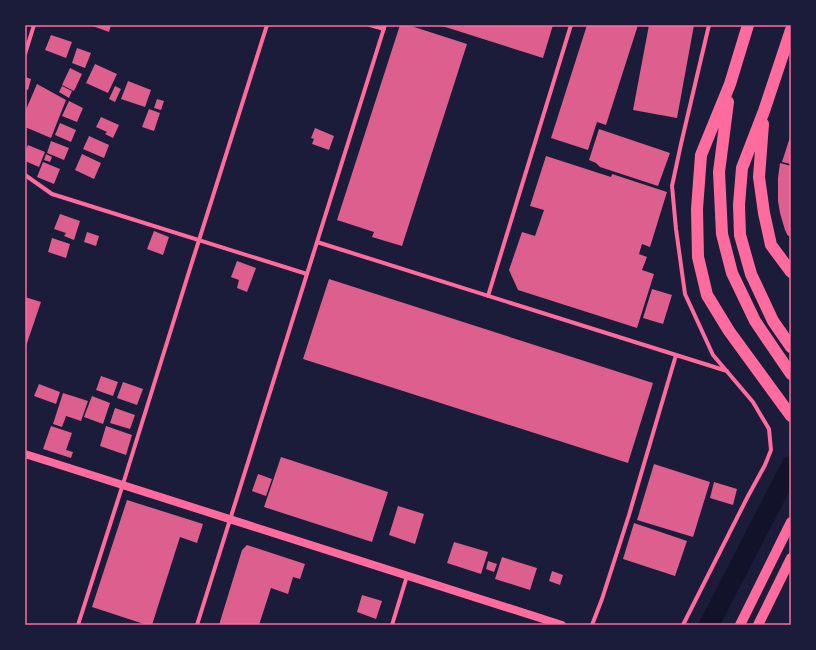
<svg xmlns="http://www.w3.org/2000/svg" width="816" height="650" font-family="Jost,sans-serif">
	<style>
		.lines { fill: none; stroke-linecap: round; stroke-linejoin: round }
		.river { stroke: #12122b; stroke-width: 20 }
		.building { fill: #dd5f8e }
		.minor { stroke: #ff6b9d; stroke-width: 4 }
		.secondary { stroke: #ff6b9d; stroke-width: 8 }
		.primary { stroke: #ff6b9d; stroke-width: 10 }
		.motorway { stroke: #ff6b9d; stroke-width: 12 }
		.neatline { fill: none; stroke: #ff6b9d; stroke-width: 1.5 }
	</style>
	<rect width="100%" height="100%" fill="#1b1b3a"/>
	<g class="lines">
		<path class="river" d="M709 625 791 466"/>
	</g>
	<path class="building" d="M90 25H111L109 32Z
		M400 25H408L467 44 402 246 372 237 374 232 337 220Z
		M439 25H553L543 58Z
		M587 25H638L606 125 597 122 588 150 551 138Z
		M649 25H694L677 118 633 110Z
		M51 35 72 42 66 58 45 50Z
		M77 48 91 53 85 68 72 63Z
		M95 64 117 74 108 93 86 83Z
		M70 68 82 74 74 91 62 85Z
		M25 77 31 79 28 90 25 89Z
		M128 81 151 90 145 107 121 99Z
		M37 84 66 100 51 138 25 127V112Z
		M62 86 72 91 69 98 59 92Z
		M115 86 121 89 115 102 109 99Z
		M157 99 164 101 161 110 154 108Z
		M69 101 83 108 77 122 62 116Z
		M149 109 160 113 154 131 142 127Z
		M101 117 119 125 113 138 105 134 107 132 96 127Z
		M60 123 76 130 71 142 55 135Z
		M315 128 334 136 329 150 312 144 314 139 311 138Z
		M599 129 670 153 658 186 600 167 596 163 589 160Z
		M791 134V164L782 162Z
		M89 136 109 145 104 158 83 149Z
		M51 141 69 148 64 160 47 153Z
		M28 145 45 152 39 167 25 161V151Z
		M46 154 52 157 50 162 44 160Z
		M82 154 101 163 94 179 75 170Z
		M546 156 611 177 612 174 667 192 650 247 642 244 639 254 647 257 642 270 654 274 637 328 518 290 509 270 522 232 535 236 544 210 530 206Z
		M43 162 60 169 54 184 37 177Z
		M780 163 791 166V235L788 236 785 230 780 213 778 201V178Z
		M60 214 80 221 74 240 64 236 66 233 54 229Z
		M154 231 169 237 163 255 147 249Z
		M87 232 99 236 96 246 84 242Z
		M52 238 70 244 66 258 48 252Z
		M237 261 256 268 247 292 237 288 239 280 231 277Z
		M329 279 653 383 628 463 303 359Z
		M652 289 672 295 663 324 643 318Z
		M25 297 41 302 25 349Z
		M101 376 118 382 113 396 96 390Z
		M123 382 143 389 137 405 117 398Z
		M39 384 60 392 56 404 34 396Z
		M63 393 88 401 81 421 66 416 62 427 53 424Z
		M92 396 110 403 103 424 84 417Z
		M115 408 135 415 130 429 110 423Z
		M51 426 72 433 66 450 73 452 71 458 43 449Z
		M106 426 132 435 126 455 100 446Z
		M281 457 388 492 372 542 264 507Z
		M654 464 710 482 693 537 637 520Z
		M258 474 272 479 266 496 252 491Z
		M714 482 737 489 733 505 710 498Z
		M127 500 203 524 197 543 180 537 152 625H147L92 607Z
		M398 506 424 514 415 544 389 535Z
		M634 523 687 541 675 576 623 559Z
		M454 542 488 552 481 574 447 563Z
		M247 545 305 564 300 579 293 577 288 594 271 588 259 625H219L242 550Z
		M502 557 537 568 530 590 495 579Z
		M488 561 497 564 494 572 486 569Z
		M552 571 563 575 560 585 549 581Z
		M362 595 382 601 376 619 357 612Z"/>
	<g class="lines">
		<path class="minor" d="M370 25 384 29
			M25 54 34 25
			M25 175 52 194 307 274
			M317 242 727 371
			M488 296 571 25
			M78 625 123 484 188 275 267 25
			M197 625 385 25
			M392 625 407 576
			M592 625 602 599 629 515 676 355
			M683 625 747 498 765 465 771 450 769 429 753 402 713 355 685 294 676 229 672 186 681 144 709 25"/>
		<path class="secondary" d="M25 454C204 510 382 569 562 625"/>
		<path class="primary" d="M740 625 791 522
			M758 625 791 558"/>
		<path class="motorway" d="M748 25 730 84 701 155 697 209 698 257 707 295 729 331 791 416
			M791 30 764 111 742 168 739 205 740 235 751 274 773 321 791 347
			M728 102 719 172 722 234 732 273 755 321 791 374
			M763 124 759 177 764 213 771 245 791 272"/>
	</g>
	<rect width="816" height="650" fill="none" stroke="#1b1b3a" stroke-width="52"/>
	<rect x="26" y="26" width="764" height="598" class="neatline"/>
</svg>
